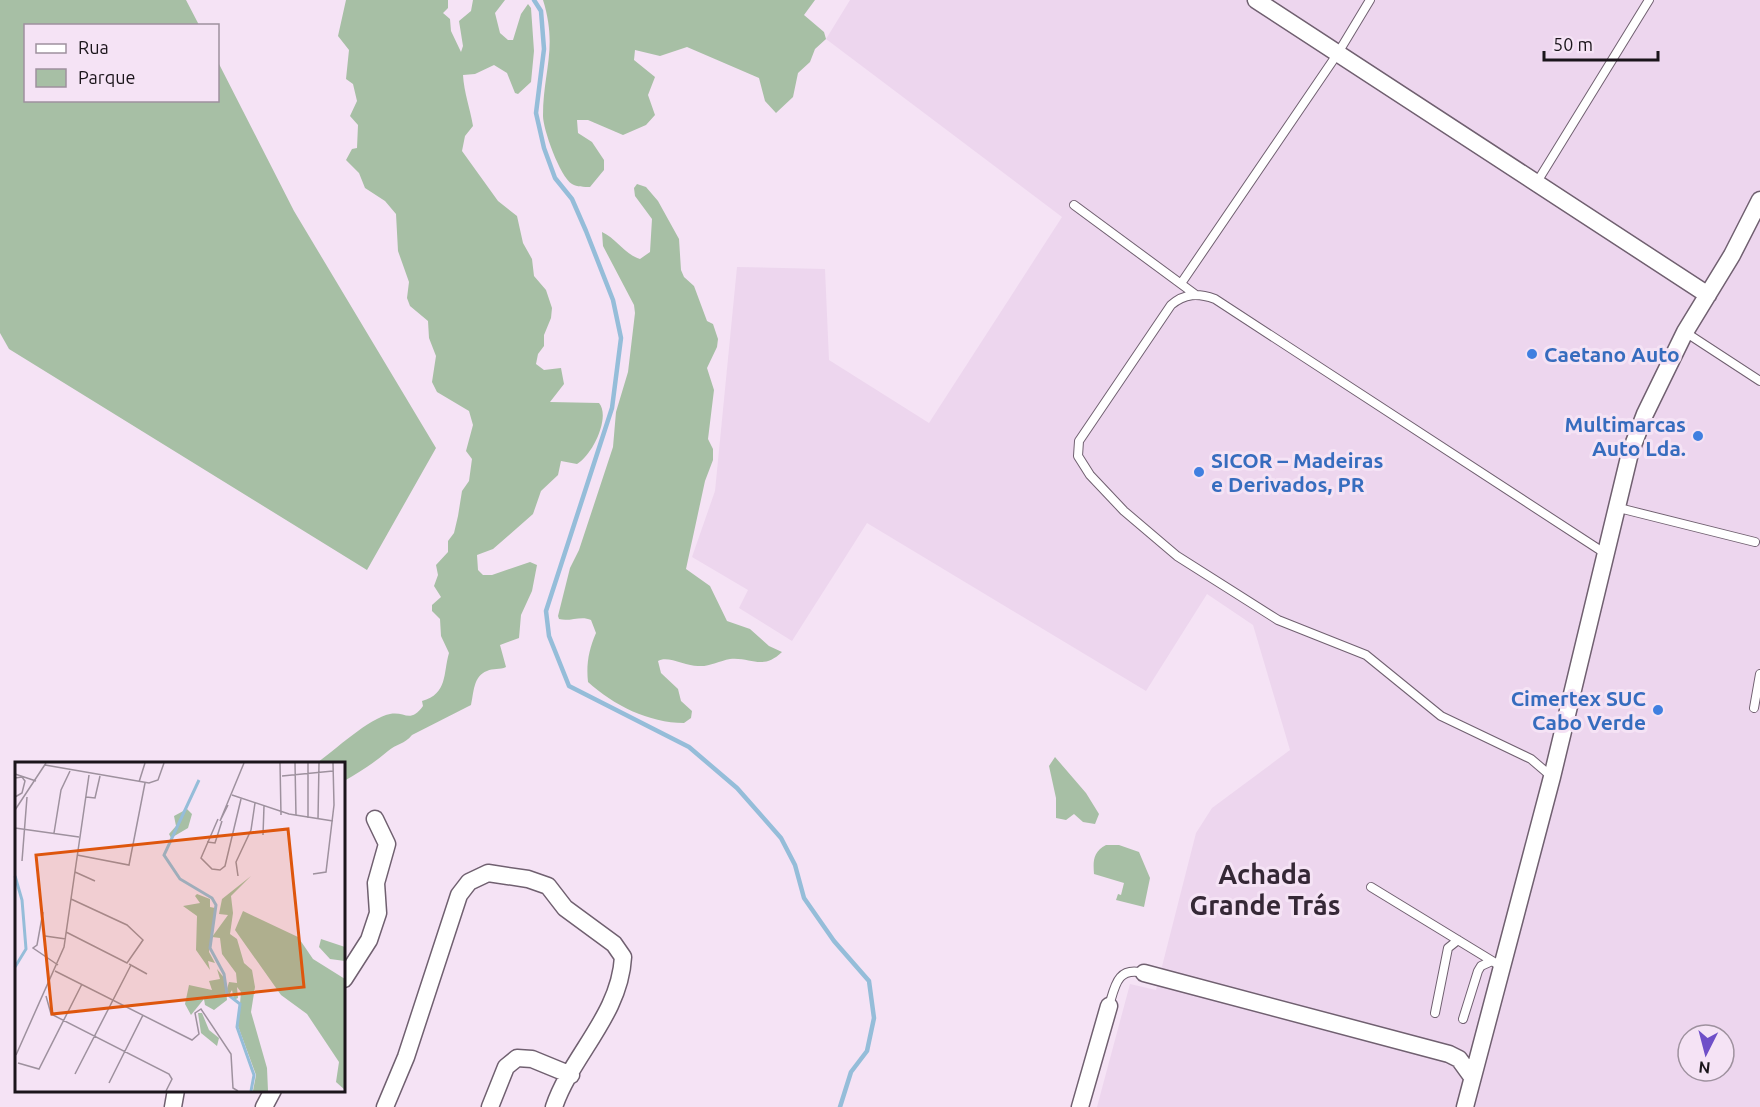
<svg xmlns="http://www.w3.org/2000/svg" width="1760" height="1107" font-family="Ubuntu,sans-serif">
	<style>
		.built { fill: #edd6ee; fill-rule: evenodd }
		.green { fill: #a7bfa5 }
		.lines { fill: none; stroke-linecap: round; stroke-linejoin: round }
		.stream { stroke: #95bdd9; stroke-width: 4.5 }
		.service-casing { stroke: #706070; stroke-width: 10 }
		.minor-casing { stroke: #706070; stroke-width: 19 }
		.service { stroke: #fff; stroke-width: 8 }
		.minor { stroke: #fff; stroke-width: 16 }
		.shop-dot { fill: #3f7fe0; stroke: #f5e3f5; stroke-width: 2 }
		.labels { text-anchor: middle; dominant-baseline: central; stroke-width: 6; stroke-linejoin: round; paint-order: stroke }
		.shop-label { font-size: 21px; font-weight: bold; fill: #366cbe; stroke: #f5e3f5; text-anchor: start }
		.district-label { font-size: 27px; font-weight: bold; fill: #352836; stroke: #f5e3f5 }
		.inset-river { fill: none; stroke: #95bdd9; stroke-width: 3 }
		.inset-road { fill: none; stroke: #9e919e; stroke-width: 1.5 }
		.view { fill: #de560d; fill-opacity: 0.15; stroke: #de560d; stroke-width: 3 }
		.inset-edge { fill: none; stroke: #1b151b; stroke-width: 3 }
	</style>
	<rect width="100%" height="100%" fill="#f5e3f5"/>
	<path class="built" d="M850 0H1760V1107H1097L1130 984 1156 990 1196 833 1212 808 1290 750 1253 625 1207 594 1146 691 867 523 792 641 739 608 748 590 692 557 715 491 737 267 825 269 829 360 929 423 1062 217 826 39ZM1688 1035H1724V1071H1688Z"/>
	<path class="green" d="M0 0H186L199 25 26 26V100H218V62L294 211 436 448 367 570 9 349 0 333Z
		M346 0H448V8L443 13 450 19 451 31 461 52 463 46 459 21 471 11 473 0H505L495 13 500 33 508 40H513L521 14 528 4 531 8 534 51 531 82 518 94 515 93 507 73 494 65 475 74 463 75C464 93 470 108 473 126L465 136 462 151 498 201 517 216 523 243 532 259 534 276 546 290 552 308 551 318 544 335V346L538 354 536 364 544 370 561 368 564 384 550 402 599 403C611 417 592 456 577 464L561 461 558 475 541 491 533 514 493 549 477 555 478 570 483 575H492L530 562 537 565 532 591 521 615 519 638 500 645 506 667C500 670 493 668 487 671 473 676 474 693 471 705L412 735C405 744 396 744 388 751 374 763 360 772 344 781V764L317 763C335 750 369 718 390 714 405 711 410 724 423 706L422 701C448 694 443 673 449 653L441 636 440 619 432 611V605L441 597 434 586 438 575 436 565 448 552V541L454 533 458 516 462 491 469 481 472 459 466 451 473 425 469 411 437 392 432 382 436 356 429 338 428 321 410 306 407 298 409 282 398 251 396 214 385 201 365 188 359 173 346 160 352 149 357 148 358 125 350 116 357 101 353 84 346 79 349 50 338 36Z
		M543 0H815L804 15 824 32 826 39 815 49 810 62 798 73 793 97 776 113 765 101 759 78 687 47 660 56 635 50 634 60 655 77 648 95 655 115 646 125 623 135 588 120H577L578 133 592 142 604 160V170L590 187C584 187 577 187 572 184 560 177 543 129 543 116 543 71 558 48 543 0Z
		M637 184 646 187 658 201 679 239 681 270 684 277 694 286 707 321 713 324 718 339 717 347 707 368 714 390 708 439 713 449V460L705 481 686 569 710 586 727 621 750 629 769 646 782 652C762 671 752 657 730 659 719 661 709 667 698 666 686 666 667 655 658 661L661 673 678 689 681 701 692 711 691 718 684 723C649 723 613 705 588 682 586 664 589 649 596 633L591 620C581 615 570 622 559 619L558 616 570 568 579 550 613 447 616 412 628 372 635 313 634 305 603 246 602 232C617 239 624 254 640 259L650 252 652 219 635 196 634 188Z
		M1055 757 1086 793 1099 814 1095 824 1083 822 1074 814 1066 820 1056 818V798L1049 766Z
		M1106 845H1119L1139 852 1150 878 1144 907 1116 900 1118 894 1121 895 1124 883 1094 874C1093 861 1093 852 1106 845Z"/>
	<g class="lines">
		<path class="stream" d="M534 0 541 11 544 49 536 113 544 148 555 178 572 199 586 231 613 300 621 338 612 408 546 611 549 636 569 686 689 747 737 788 781 838 795 865 804 898 834 941 869 981 874 1018 867 1051 851 1072 840 1107"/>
		<g class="service-casing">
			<path id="service" d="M1537 182 1649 0
				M1074 205 1196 295
				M1182 282 1338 53 1370 0
				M1685 332 1760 381
				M1615 507 1755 542
				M1754 708 1760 674
				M1552 777 1531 759 1441 716 1366 655 1278 620 1177 556 1124 511 1090 475 1078 456 1079 441 1171 305C1185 293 1198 293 1215 299L1606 554
				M1371 887 1502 967
				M1109 1006C1115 986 1117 966 1144 973
				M1435 1013 1448 948 1458 940
				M1463 1019 1478 971 1481 966 1492 961"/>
		</g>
		<g class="minor-casing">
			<path id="minor" d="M1256 0 1708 295
				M1144 973 1449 1054 1459 1059 1472 1077
				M344 979 369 940 378 913 376 883 387 844 375 819
				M173 1107 176 1090
				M264 1107 273 1090
				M385 1107 406 1057 459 895 469 882 488 873 528 879 548 886 565 908 614 944 623 957C620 1015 571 1056 554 1107
				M490 1107 506 1067 517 1058 532 1059 571 1075
				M1080 1107 1109 1006
				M1465 1107 1552 777 1630 453 1645 414 1685 332 1732 255 1760 200"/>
		</g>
		<use href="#service" class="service"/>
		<use href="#minor" class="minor"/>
	</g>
	<g class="shop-dot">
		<circle cx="1532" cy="354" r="6"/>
		<circle cx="1698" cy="436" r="6"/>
		<circle cx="1199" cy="472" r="6"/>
		<circle cx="1658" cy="710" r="6"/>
	</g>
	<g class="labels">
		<g class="shop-label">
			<text x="1544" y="354">Caetano Auto</text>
			<text x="1686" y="424" text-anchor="end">Multimarcas<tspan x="1686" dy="24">Auto Lda.</tspan></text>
			<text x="1211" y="460">SICOR – Madeiras<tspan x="1211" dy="24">e Derivados, PR</tspan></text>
			<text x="1646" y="698" text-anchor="end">Cimertex SUC<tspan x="1646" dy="24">Cabo Verde</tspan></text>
		</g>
		<g class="district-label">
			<text x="1265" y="874">Achada<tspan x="1265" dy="31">Grande Trás</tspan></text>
		</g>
	</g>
	<g transform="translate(15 762)">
		<rect width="330" height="330" fill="#f5e3f5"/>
		<path d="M172 47 177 52 173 66 156 76 154 72 161 64 159 54ZM236 114 216 134 218 151 215 172 222 177 229 201 237 208 240 225 236 250 252 306 253 329H238L241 313 223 264 226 230 222 225 223 236 219 238 217 228 214 233 212 227 214 220 222 221 221 211 207 192 205 176 197 175 213 153 204 152 207 137ZM182 132 195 137V145L200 146 194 190 200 201 193 199 195 208 181 188 182 154 168 144 185 141 180 134ZM228 149 283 175 298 197 330 217V328L321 320 324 300 292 252 266 233 220 168ZM306 177 330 185V199L315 197 304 185ZM202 207 210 217 212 238 199 248 190 243 189 237 176 253 170 242 174 223 197 228 194 219 205 217ZM183 251H187L194 268 204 276 202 284 186 271Z" fill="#a7bfa5"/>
		<path class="inset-river" d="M184 18 149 93 165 117 197 136 201 143 195 186 209 212 212 232 225 242 222 265 239 313 236 329M0 114 7 138 11 187 0 205"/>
		<path class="inset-road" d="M265 1 266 53M280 1 281 54M293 1V56M30 3 134 21 143 18 149 1M0 12 21 19M267 14 318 9M0 16 7 15 10 19 7 31 0 35M124 20 130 1M217 33 274 52 318 59M71 35 80 36 85 14M213 43 205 59 229 1M0 48 31 1M203 57 186 96 197 107 205 108 210 104 226 37M303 57 304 1M0 66 64 75M39 71 46 28 55 9M248 73 249 44M192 80 200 81 207 59M62 93 114 103 130 21M7 99 12 35M60 110 80 119M298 112 311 110 319 43 318 1M223 114 221 100 236 68 240 41M28 150 22 183 18 186 43 203M51 170 112 201 128 178 112 163 56 137M30 174 51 177M114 202 132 212M40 209 177 278 184 272 180 251 186 247 216 292 218 326 223 329M31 234 36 252 154 312 157 317 151 329M1 293 49 185 74 13M3 301 24 307 67 222M60 312 116 203M94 321 128 253"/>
		<path class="view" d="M273 67 289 225 37 252 21 93Z"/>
		<rect width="330" height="330" class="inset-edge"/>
	</g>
	<rect x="24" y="24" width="195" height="78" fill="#f5e3f5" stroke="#9e919e" stroke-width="1.5"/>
	<rect x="36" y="44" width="30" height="9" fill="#ffffff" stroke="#9e919e" stroke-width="1.5"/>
	<text x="78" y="54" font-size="18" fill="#1b151b">Rua</text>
	<rect x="36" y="69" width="30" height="18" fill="#a7bfa5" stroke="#9e919e" stroke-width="1.5"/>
	<text x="78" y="84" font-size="18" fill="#1b151b">Parque</text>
	<g transform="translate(1706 1053) rotate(186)"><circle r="28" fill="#f5e3f5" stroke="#9e919e" stroke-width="1.5"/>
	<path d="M0-4.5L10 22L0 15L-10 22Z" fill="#6f4fc8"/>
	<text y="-9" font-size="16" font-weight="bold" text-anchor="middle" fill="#1b151b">N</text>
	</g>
	<path d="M1544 51v9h114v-9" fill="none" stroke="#1b151b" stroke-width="3"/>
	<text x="1553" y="51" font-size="18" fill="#1b151b" stroke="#f5e3f5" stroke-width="4.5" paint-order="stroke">50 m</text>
</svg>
